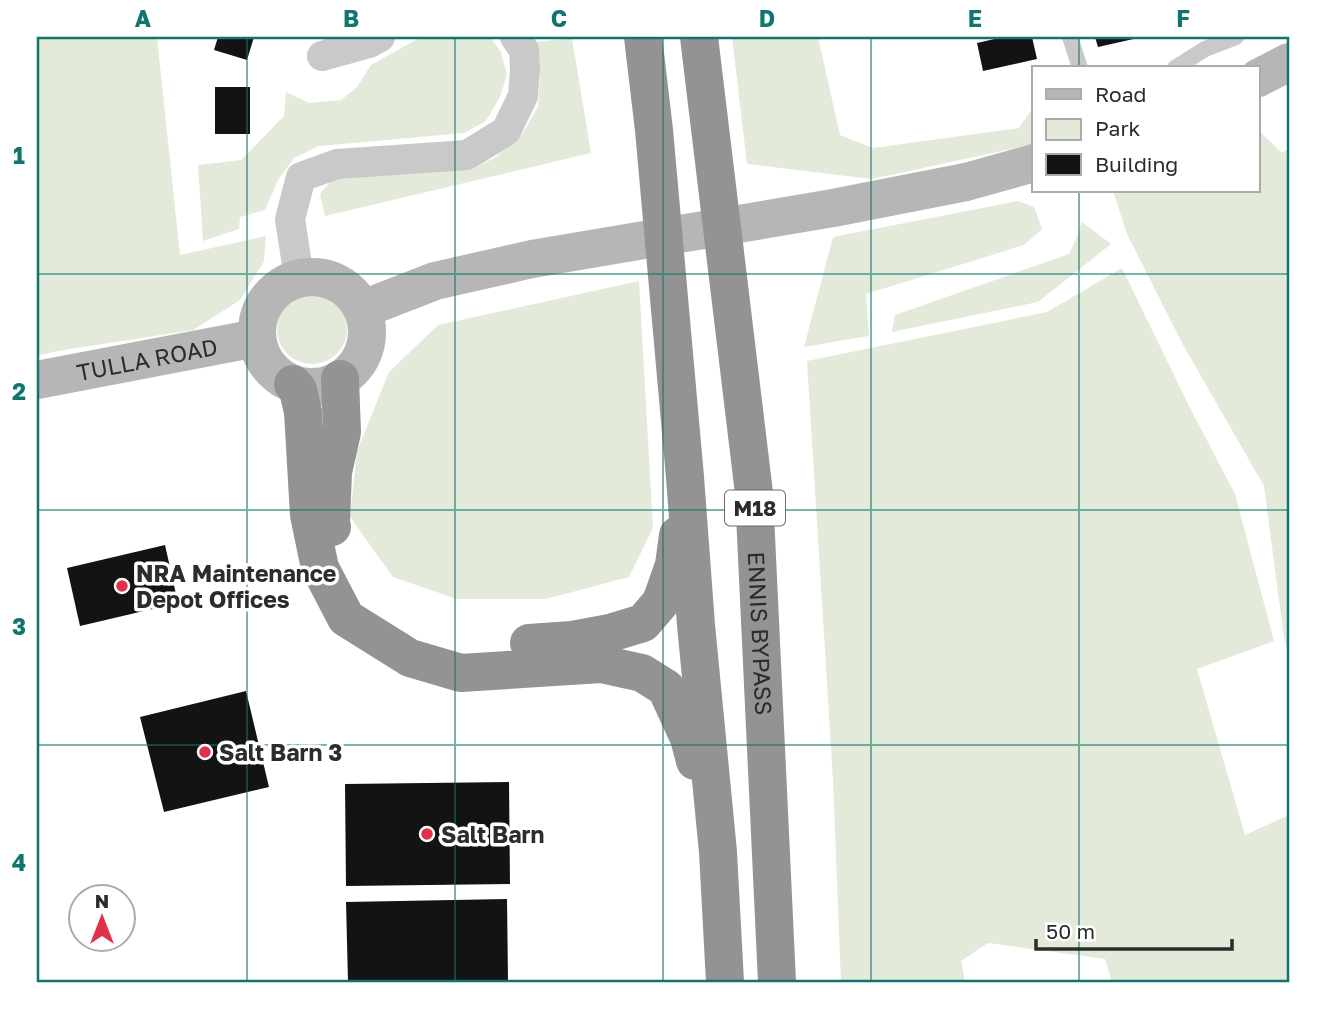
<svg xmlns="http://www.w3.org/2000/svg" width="1326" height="1019" font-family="'Golos Text',sans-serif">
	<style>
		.green { fill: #e3ead9 }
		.building { fill: #131313 }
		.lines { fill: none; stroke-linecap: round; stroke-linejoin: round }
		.lane { stroke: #c9c9c9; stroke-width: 16 }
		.street { stroke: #c9c9c9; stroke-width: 30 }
		.secondary { stroke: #b6b6b6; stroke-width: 38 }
		.highway { stroke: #939393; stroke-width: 38 }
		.grid { fill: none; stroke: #0f766e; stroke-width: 2; stroke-opacity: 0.55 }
		.poi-dot { fill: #e13149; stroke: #fff; stroke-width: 2.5 }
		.labels { text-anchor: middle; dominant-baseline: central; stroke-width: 7; stroke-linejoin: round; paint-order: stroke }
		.shield { fill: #fff; stroke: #6b6b6b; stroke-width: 2 }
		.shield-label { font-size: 21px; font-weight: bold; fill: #2c2c2c }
		.street-label { font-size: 23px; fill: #2c2c2c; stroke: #fff }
		.poi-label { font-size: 23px; font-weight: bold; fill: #2c2c2c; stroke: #fff; text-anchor: start }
		.neatline { fill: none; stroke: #0f766e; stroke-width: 2.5 }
		.grid-label { font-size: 23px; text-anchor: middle; font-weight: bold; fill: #0f766e }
	</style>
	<rect width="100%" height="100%" fill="#fff"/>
	<path class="green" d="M37 37H157L180 255 266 236 264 261 240 300 193 330 58 351 37 356Z
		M421 37H490L501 52 507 75 500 97 486 121 464 133 319 146 294 158 278 180 265 210 240 217 239 229 203 241 198 165 241 160 284 116 286 92 309 103 341 100 357 87 371 65Z
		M732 37H818L840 135 873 148 1019 128 1034 106V144L872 179 747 164Z
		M572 38 591 153 325 216 320 194 333 178 473 169 496 157 523 133 538 106 540 78 536 42Z
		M1258 130 1282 153 1289 148V657L1284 638 1264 486 1182 343 1127 234 1113 191H1258Z
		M1018 201 1034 207 1042 229 1024 245 866 294 869 336 804 347 833 237Z
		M1082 222 1111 244 1038 302 892 332 895 315 1069 254 1076 239Z
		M1122 268 1189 406 1235 494 1274 641 1197 669 1245 835 1289 815V982H1112L1105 959 988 943 961 961 965 982H841L833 780 807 361 1047 312Z
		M639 281 653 528 629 577 546 599H457L393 577 350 517 357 451 389 372 438 325Z
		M277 329a35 35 0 1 1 70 0a35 35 0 1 1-70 0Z"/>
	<path class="building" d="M218 37H254L247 60 214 50Z
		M1003 37H1032L1037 59 983 71 977 43Z
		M1095 37H1138V38L1098 47Z
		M215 87H250V134H215Z
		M165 545 178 603 80 626 67 568Z
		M246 691 269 787 164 812 140 717Z
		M509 782 510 884 346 886 345 784Z
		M507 899 508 982H348L346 902Z"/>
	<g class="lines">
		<path class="lane" d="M1070 37 1080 68
			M1175 68 1205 49 1236 37"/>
		<path class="street" d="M322 56 369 43 380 37
			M299 278 290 219 301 177 337 164 467 155 506 131 523 96 525 69 524 50 515 37"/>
		<g class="secondary">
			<path d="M1258 78 1289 62"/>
			<circle cx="312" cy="332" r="55"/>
			<path d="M363 309 435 281 532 259 833 208 966 182 1034 163"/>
			<path id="s1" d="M37 380 257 338"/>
		</g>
		<g class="highway">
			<path d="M643 37 654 130 685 477 696 625 718 852 725 982"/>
			<path id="s2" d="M699 37 754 493 777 982"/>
			<path d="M293 384 298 390 303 412 309 515 320 568 346 618 410 658 461 673 601 664 642 673 666 688 689 738 695 761"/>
			<path d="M332 527 331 522 333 472 342 432 340 379"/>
			<path d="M529 643 572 640 610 633 643 623 661 602 674 565 678 535"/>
		</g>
	</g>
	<path class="grid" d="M247 37V982M455 37V982M663 37V982M871 37V982M1079 37V68M1079 191V982M37 274H1289M37 510H1289M37 745H1289"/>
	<g class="poi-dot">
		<circle cx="122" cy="586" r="7"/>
		<circle cx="205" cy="752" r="7"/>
		<circle cx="427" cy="834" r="7"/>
	</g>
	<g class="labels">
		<rect class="shield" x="725" y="490.5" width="60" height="35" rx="5"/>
		<g class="shield-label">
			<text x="755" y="508">M18</text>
		</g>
		<g class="street-label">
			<text stroke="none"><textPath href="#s1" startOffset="112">TULLA ROAD</textPath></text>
			<text stroke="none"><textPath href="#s2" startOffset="600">ENNIS BYPASS</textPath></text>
		</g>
		<g class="poi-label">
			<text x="136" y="573">NRA Maintenance<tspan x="136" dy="26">Depot Offices</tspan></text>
			<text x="219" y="752">Salt Barn 3</text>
			<text x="441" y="834">Salt Barn</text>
		</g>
	</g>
	<rect width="1326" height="1019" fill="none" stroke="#ffffff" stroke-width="77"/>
	<rect x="1032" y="66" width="228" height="126" fill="#ffffff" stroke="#ababab" stroke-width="2"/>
	<rect x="1046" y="89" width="35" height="10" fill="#b6b6b6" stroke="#ababab" stroke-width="2"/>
	<text x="1095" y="102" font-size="21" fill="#2c2c2c">Road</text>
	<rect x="1046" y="119" width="35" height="21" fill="#e3ead9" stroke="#ababab" stroke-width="2"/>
	<text x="1095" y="136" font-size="21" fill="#2c2c2c">Park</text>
	<rect x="1046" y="154" width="35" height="21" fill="#131313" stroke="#ababab" stroke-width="2"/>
	<text x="1095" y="172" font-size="21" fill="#2c2c2c">Building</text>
	<g transform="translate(102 918)"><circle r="33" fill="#ffffff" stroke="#ababab" stroke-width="2"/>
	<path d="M0-5L12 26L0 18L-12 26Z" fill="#e13149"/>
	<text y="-10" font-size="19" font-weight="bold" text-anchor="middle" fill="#2c2c2c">N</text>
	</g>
	<path d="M1036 939v10h196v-10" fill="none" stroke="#2c2c2c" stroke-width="3.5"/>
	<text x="1046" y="939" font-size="21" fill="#2c2c2c" stroke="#ffffff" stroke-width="5" paint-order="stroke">50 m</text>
	<rect x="38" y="38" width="1250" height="943" class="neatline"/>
	<g class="grid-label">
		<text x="143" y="27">A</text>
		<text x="351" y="27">B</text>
		<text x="559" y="27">C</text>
		<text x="767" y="27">D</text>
		<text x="975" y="27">E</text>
		<text x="1183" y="27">F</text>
		<text x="19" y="164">1</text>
		<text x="19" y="400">2</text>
		<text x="19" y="635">3</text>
		<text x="19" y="871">4</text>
	</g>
</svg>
